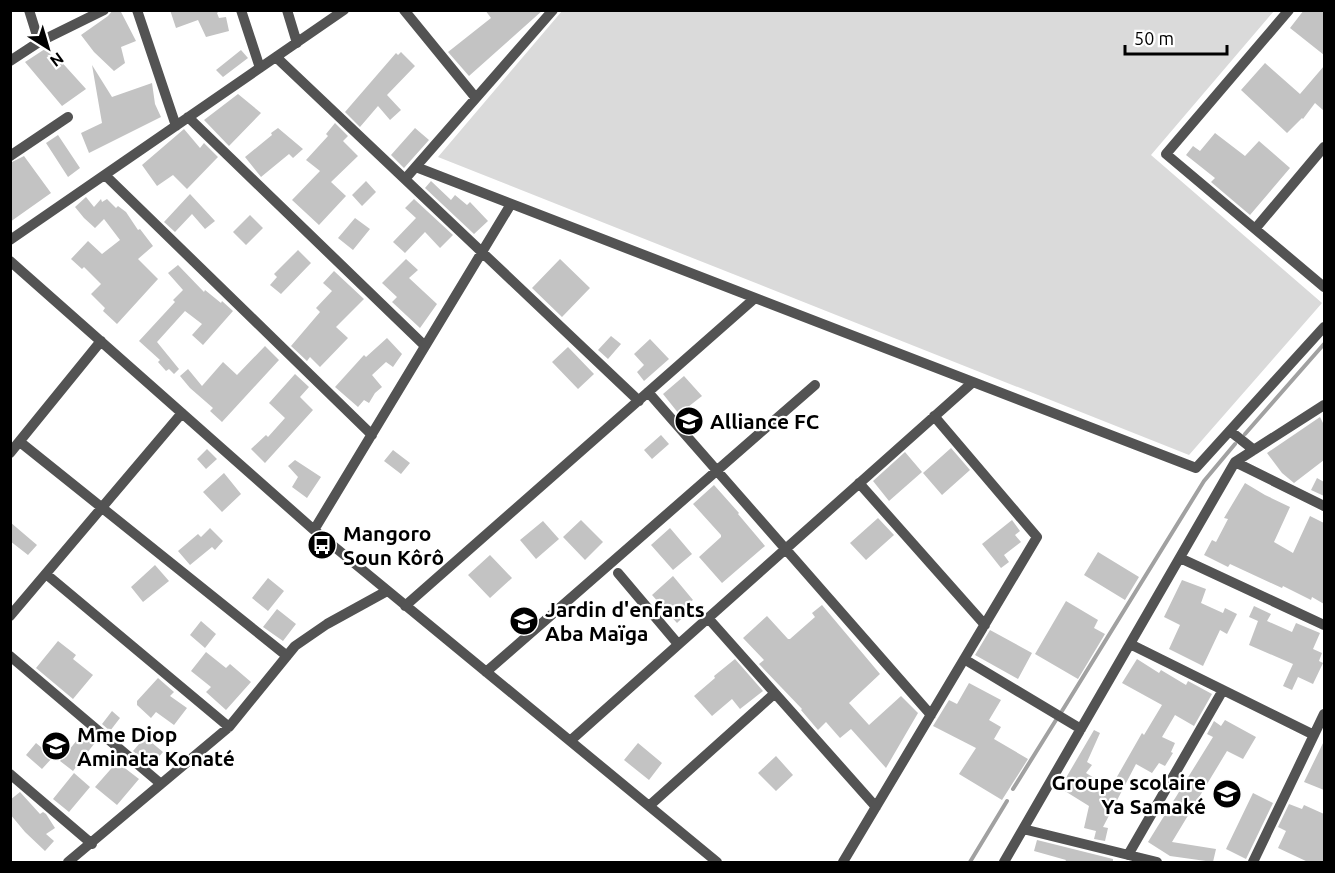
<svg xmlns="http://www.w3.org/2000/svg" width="1335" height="873" font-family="Ubuntu,sans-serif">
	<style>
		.green { fill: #dadada }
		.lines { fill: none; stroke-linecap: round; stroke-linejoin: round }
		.stream { stroke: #a1a1a1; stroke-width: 4 }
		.building { fill: #c3c3c3 }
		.minor { stroke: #535353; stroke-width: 10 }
		.labels { text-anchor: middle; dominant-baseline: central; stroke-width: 4.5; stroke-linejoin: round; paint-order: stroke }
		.poi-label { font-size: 21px; font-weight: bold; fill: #000; stroke: #fff; text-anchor: start }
	</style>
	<rect width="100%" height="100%" fill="#fff"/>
	<path class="green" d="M562 11H1274L1151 155 1322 303 1189 455 438 157Z"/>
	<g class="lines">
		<path class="stream" d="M1245 434 1324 344
			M1062 711 1204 481 1235 444
			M1013 789 1056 720
			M970 862 1007 801"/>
	</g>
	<path class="building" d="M113 10H120L136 41 121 47 125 63 114 71 94 52 81 35 108 16Z
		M170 10H220L217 13 219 18 226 17 229 31 206 37 198 20 176 28Z
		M485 10H543L469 76 448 52 491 18Z
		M1304 10H1324V55L1290 28Z
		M48 47 86 89 62 106 25 62Z
		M241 50 248 58 223 77 216 70Z
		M401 52 415 66 387 95 401 110 390 120 378 106 360 127 345 112 396 53 398 55Z
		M1265 63 1300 94 1324 66V111L1315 103 1303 119 1302 118 1287 133 1241 90Z
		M92 65 112 97 152 83 155 104 161 117 89 153 81 133 102 123Z
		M238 94 261 113 229 146 204 120Z
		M335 123 348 136 343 141 358 156 331 182 346 196 319 225 292 200 320 171 306 160 328 136 326 134Z
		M278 128 303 149 293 158 289 154 261 177 245 157 272 135 271 133Z
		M415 128 429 140 404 168 391 155Z
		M184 129 200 148 204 143 218 157 187 189 173 175 157 186 142 165Z
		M1215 133 1245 156 1259 141 1290 168 1250 215 1211 182 1215 178 1186 155 1193 146 1200 151Z
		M58 135 80 168 68 177 46 143Z
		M24 156 51 193 10 222V163Z
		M366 181 376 192 362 206 352 195Z
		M431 181 451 200 455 195 467 205 470 202 488 221 474 234 425 188Z
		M190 194 215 221 205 229 192 214 175 232 164 222Z
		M86 197 94 207 101 199 102 202 107 199 116 208 118 206 126 212 138 230 140 229 153 246 138 259 158 279 117 324 103 311 105 308 91 294 101 284 84 267 82 269 71 259 88 241 102 254 120 240 104 219 95 228 84 218 75 207Z
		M414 199 453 235 440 248 425 232 405 253 393 242 416 218 405 208Z
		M250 215 263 228 246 245 233 232Z
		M355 218 370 229 353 250 338 238Z
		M298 250 311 263 281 294 270 285 277 277 274 274Z
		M406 259 418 270 409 278 437 304 420 328 392 302 397 297 382 283Z
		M560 259 590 288 562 317 532 288Z
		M178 265 204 292 205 290 221 303 222 301 233 311 203 345 192 335 202 324 185 311 157 342 179 369 174 374 169 369 166 371 158 362 160 360 139 341 175 302 173 300 183 290 168 273Z
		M334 271 364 299 336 327 348 338 320 367 310 357 307 361 291 346 320 312 316 308 332 291 323 283Z
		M611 336 621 344 608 359 598 350Z
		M387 338 402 354 393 367 386 362 372 375 382 387 375 393 369 403 364 400 358 407 335 387 364 355 366 357Z
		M650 339 669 359 644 381 637 372 644 365 634 354Z
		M265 346 279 360 222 422 210 411 213 408 190 388 180 376 188 369 202 386 223 362 237 375Z
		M568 347 594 374 578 389 552 362Z
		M295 374 309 387 300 397 313 410 265 463 251 449 266 435 268 437 285 418 269 403Z
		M684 376 702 396 679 414 663 394Z
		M1320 417 1324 425V460L1294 483 1282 473 1267 453Z
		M661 435 669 444 652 459 644 450Z
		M951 448 970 470 942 495 923 473Z
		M207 449 217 459 206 469 197 459Z
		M393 450 410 463 401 474 384 461Z
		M905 452 922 472 889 501 873 481Z
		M295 460 321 477 307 498 292 487 298 477 288 466Z
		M224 473 241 494 222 512 203 492Z
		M1317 478 1324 482V496L1311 490Z
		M1245 483 1265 495 1290 507 1274 542 1293 553 1310 516 1324 523V604L1312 597 1311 600 1283 586 1282 588 1230 564 1228 567 1204 555 1212 540 1216 542 1228 519 1224 518Z
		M714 485 739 513 738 514 765 546 722 583 699 557 721 537V535L693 504Z
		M878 518 894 535 866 560 850 543Z
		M581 520 603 542 585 560 563 537Z
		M1012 520 1020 531 1015 535 1021 542 1004 555 1009 562 1001 568 982 544Z
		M543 521 559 539 536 559 520 540Z
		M10 522 37 545 28 555 10 541Z
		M210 528 223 541 215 550 212 547 190 565 178 551 198 534 201 537Z
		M670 528 692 554 673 570 651 545Z
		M1098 552 1139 577 1125 600 1084 575Z
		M490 555 512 578 490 598 468 575Z
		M155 565 169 581 143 602 131 587Z
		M673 576 693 600 690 602 694 607 677 623 652 595Z
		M268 578 284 591 268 611 252 598Z
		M1182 580 1206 589 1201 603 1223 613 1225 608 1237 614 1227 634 1220 630 1203 666 1169 649 1180 625 1164 617Z
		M1066 601 1098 620 1094 628 1105 634 1078 679 1035 654Z
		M822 605 880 674 849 703 869 725 901 696 918 713 886 768 851 729 840 738 826 722 818 730 801 710 802 709 759 664 764 660 743 638 767 616 788 639H790L815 617 812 613Z
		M1254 606 1271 614 1267 621 1292 632 1296 623 1320 633 1313 649 1322 653 1319 661 1323 663 1313 684 1298 677 1292 690 1283 686 1293 664 1249 645 1258 621 1249 617Z
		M277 609 296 624 283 641 263 627Z
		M201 621 216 634 205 648 190 635Z
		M990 630 1032 653 1018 679 975 655Z
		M58 641 76 655 73 659 93 675 73 699 36 668Z
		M206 652 226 668 230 664 251 682 226 710 206 692 211 687 191 671Z
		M735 659 763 691 740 709 732 699 712 716 694 696 715 678 714 676Z
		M1137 659 1159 673 1161 670 1186 685 1188 681 1212 694 1194 726 1175 715 1162 737 1175 743 1171 752 1173 753 1165 766 1159 763 1152 773 1136 764 1103 827 1108 828 1105 841 1094 839 1096 831 1084 828 1089 806 1060 788 1094 730 1100 733 1087 762 1092 765 1086 773 1109 787 1112 781 1114 782 1142 733 1144 735 1162 705 1122 683Z
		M158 678 174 692 170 696 187 708 174 725 156 712 151 718 137 705V701Z
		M969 683 1001 700 989 720 1001 727 994 739 1028 759 1002 800 959 774 976 748 933 726 949 700 957 704Z
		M112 711 120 718 110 731 102 724Z
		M1225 720 1256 737 1243 759 1227 751 1172 842 1216 849 1213 862 1170 856 1148 842 1213 737 1207 734 1214 721 1221 726Z
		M82 734 94 744 73 771 60 761Z
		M145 737 163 752 151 766 133 751Z
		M1324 741V790L1304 782Z
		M36 743 53 757 42 769 26 755Z
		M638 743 662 763 649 780 624 760Z
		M776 756 793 775 776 791 758 773Z
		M117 762 139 779 117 805 95 787Z
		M74 773 90 787 69 812 53 799Z
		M20 792 40 814 43 812 46 814 55 828 46 834 54 841 45 851 25 832 10 814V800Z
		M1253 793 1273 803 1246 859 1226 849Z
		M1289 804 1302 809 1304 805 1324 814V862H1308L1278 848 1286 831 1278 827Z
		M1037 840 1113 859V862H1065L1066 860 1034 851Z"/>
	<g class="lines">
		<path class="minor" d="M29 10 39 42
			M137 10 176 126
			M241 10 260 68
			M287 10 297 43
			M404 10 475 97
			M1289 10 1166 154 1324 287
			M276 57 639 401
			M10 61 39 42 104 10
			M188 117 425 346
			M10 156 68 117
			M416 167 1196 468 1324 327
			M105 175 372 435
			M405 179 553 10
			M1255 229 1324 147
			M10 240 344 10
			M10 261 314 530 717 862
			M648 392 931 715
			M1230 431 1254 450
			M20 442 287 656
			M10 453 101 341
			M1235 462 1324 506
			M859 483 985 625
			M314 530 511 204
			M1180 558 1324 625
			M618 573 678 644
			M46 574 229 727
			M405 606 755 298
			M10 616 182 413
			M708 618 876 807
			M1130 644 1314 735
			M10 656 161 784
			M964 659 1081 729
			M486 672 815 385
			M570 741 973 382
			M10 774 92 844
			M649 806 774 694
			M1023 829 1157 862
			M1128 855 1223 690
			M68 862 229 727 295 646 327 624 387 591
			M843 862 1037 537 934 416
			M1004 862 1235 462 1324 405
			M1253 862 1324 714"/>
	</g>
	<defs>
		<g id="school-disc" transform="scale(1.5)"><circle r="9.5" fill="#000" stroke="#fff"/><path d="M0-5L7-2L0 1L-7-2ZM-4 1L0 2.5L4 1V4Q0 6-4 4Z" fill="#fff"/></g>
		<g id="bus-disc" transform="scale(1.5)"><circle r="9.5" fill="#000" stroke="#fff"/><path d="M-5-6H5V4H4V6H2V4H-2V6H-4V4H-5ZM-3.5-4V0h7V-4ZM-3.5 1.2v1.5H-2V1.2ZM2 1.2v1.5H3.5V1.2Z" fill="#fff"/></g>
	</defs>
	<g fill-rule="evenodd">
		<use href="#school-disc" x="689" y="421"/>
		<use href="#bus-disc" x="322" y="545"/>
		<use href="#school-disc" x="524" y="621"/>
		<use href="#school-disc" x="56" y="746"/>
		<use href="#school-disc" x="1227" y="794"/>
	</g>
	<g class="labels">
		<g class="poi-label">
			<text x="710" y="421">Alliance FC</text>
			<text x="343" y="533">Mangoro<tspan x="343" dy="24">Soun Kôrô</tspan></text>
			<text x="545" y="609">Jardin d'enfants<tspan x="545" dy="24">Aba Maïga</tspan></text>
			<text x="77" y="734">Mme Diop<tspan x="77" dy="24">Aminata Konaté</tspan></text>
			<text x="1206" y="782" text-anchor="end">Groupe scolaire<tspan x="1206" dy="24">Ya Samaké</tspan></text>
		</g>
	</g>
	<rect width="1335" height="873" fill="none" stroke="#000000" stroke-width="24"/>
	<g transform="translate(48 48) rotate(143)" stroke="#ffffff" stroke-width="4.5" paint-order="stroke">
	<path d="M0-4.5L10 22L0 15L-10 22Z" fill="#000000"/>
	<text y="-9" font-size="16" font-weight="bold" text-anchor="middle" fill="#000000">N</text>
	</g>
	<path d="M1125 45v9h102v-9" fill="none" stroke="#000000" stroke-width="3"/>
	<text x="1134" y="45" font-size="18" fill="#000000" stroke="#ffffff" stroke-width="4.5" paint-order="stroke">50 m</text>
</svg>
